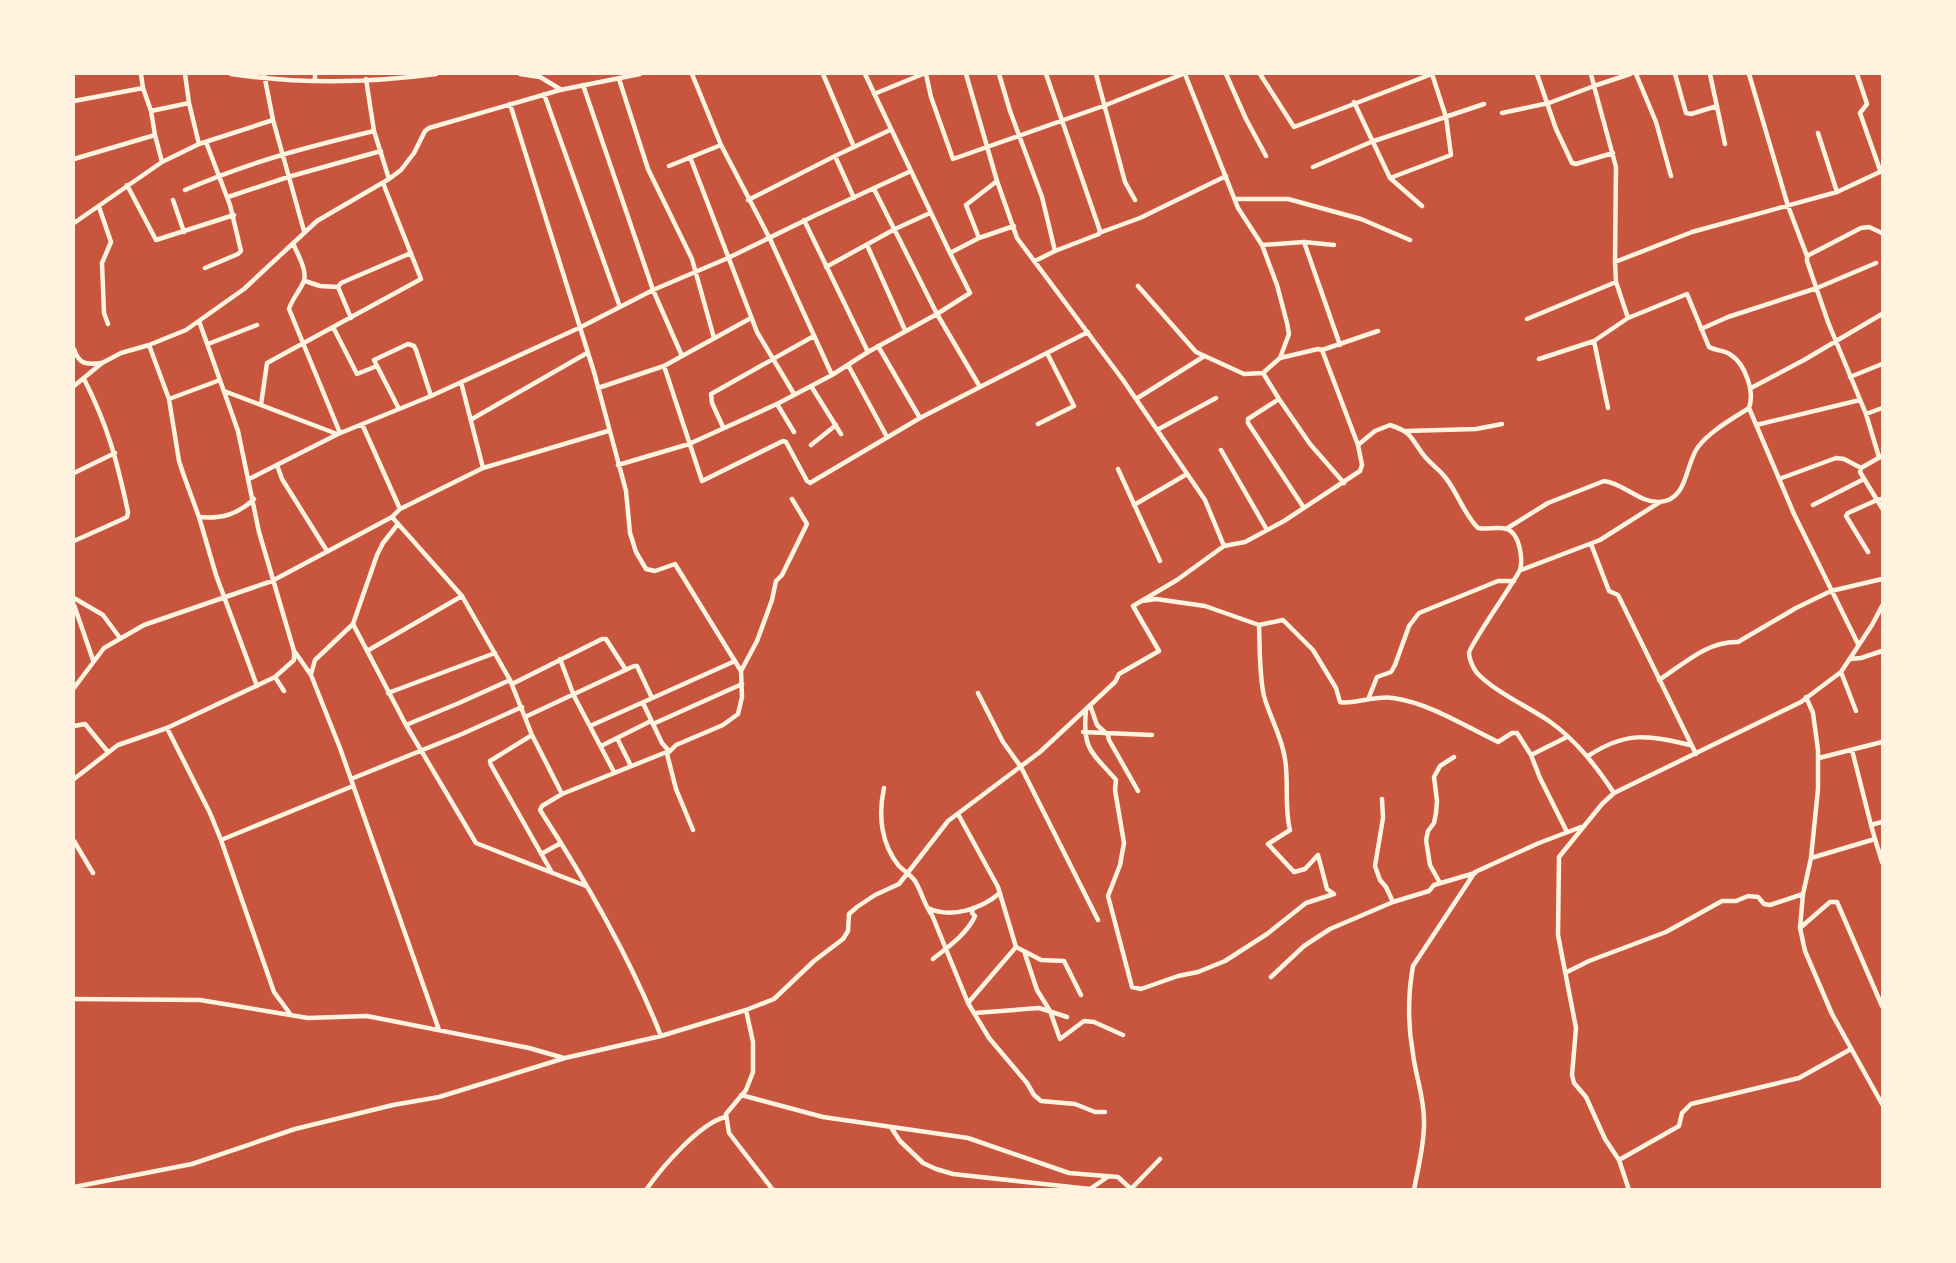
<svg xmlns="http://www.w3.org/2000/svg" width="1956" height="1263" font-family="'Titillium Web',sans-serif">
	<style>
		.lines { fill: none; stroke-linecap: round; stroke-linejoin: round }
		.minor { stroke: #fff3e0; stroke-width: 4.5 }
	</style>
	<rect width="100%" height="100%" fill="#c8553d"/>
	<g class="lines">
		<path class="minor" d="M185 74 189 103 199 144
			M231 74C298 84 369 83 436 74
			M315 74V81
			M520 74 540 77 560 89
			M692 74 721 145 770 239 832 375
			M823 74 854 147
			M865 74 950 253
			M923 74H926L931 97 953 159 1106 105 1183 74
			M966 74 997 181 1017 238 1123 380 1205 500 1224 546
			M999 74 1010 111 1042 197 1055 251 1035 261
			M1046 74 1100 231 1099 234 1055 251
			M1096 74 1125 182 1135 200
			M1185 74 1238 208 1262 245 1277 285 1287 323 1289 334 1280 358 1263 373
			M1226 74 1246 119 1266 156
			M1260 74 1294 127 1432 74
			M1537 74 1556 129 1572 163 1576 164 1613 153
			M1636 74 1656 122 1671 176
			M1675 74 1686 113 1691 114 1717 106
			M1710 74 1725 144
			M1749 74 1788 206 1807 256
			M1857 74 1867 104 1860 113 1880 170 1882 171
			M366 79 374 131 389 179
			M619 79 648 169 692 259 714 338
			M583 85 653 290 682 356
			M544 94 620 307
			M874 94 923 74
			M74 101 143 88 141 74
			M1354 102 1390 178 1422 206
			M510 104 594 372 626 491 630 533 636 552 646 569 655 571 675 564 741 671
			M151 111 189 103
			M1502 113 1549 103 1594 86 1591 74
			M273 120 304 231
			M1818 133 1837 192
			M155 135 162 162
			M835 156 890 130
			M690 157 757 332 794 394
			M74 159 155 135 151 111 143 88
			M669 166 721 145
			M1313 167 1371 142 1484 104
			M1390 178 1451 155 1446 117 1432 74
			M127 185 156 240 234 215
			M185 190C249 162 307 147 374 131
			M228 197 288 177 381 151
			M1235 199H1288L1361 219 1410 240
			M173 200 184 232
			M748 200 835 156 854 198
			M99 207 111 242 102 263 104 313 108 324
			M804 220 868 352 937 314 874 189
			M74 223 162 162 199 144 273 120 264 74
			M1099 233 1140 218 1226 176
			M979 238 966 205 997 181
			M1304 242 1340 345
			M293 243C297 254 309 272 303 283 299 292 292 299 289 309L340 433
			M867 245 905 330
			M1262 245 1304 242 1334 245
			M1615 262 1692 232 1837 192 1882 171
			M826 267 895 229 930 213
			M205 268 238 254 241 251 230 205 206 142
			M305 281 320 286 338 287
			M1138 286 1196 352 1244 374 1263 373 1279 399
			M351 318 338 287 341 283 411 253
			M1527 319 1616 282
			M333 327 421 279 383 183
			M1701 329 1728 317 1817 288 1876 263
			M208 344 257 325
			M149 345 169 399
			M878 346 920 418
			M74 349C79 364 85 365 101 363
			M1322 350 1378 331
			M1539 359 1594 341
			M848 365 887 437
			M664 366 702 481 783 441 786 442 807 481 810 483 920 418 980 387 937 314 970 293 950 253 979 238 1014 226
			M1850 377 1882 364
			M220 380 169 399 179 461 184 476 199 517 216 575 257 686
			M461 382 483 468
			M74 386 102 363 121 353 149 345 186 330 244 289 317 221 389 179 401 170 414 153 425 131 429 128 560 90 640 74
			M811 386 841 434
			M980 387 1088 332
			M598 388 664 366 751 318
			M1751 388 1804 360 1882 314
			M224 391 337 434
			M1136 399 1203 357
			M261 405 267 363 333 327 357 374 377 366
			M1608 408 1594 341 1628 318
			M1749 408 1794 514 1858 644
			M399 409 374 360 408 344 414 346 416 350 431 396
			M1866 414 1882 408
			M472 419 587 353
			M362 424 400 509
			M1038 424 1074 406 1048 355
			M1756 425 1860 400
			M723 427 712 403 711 394 814 336
			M1157 430 1216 398
			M1406 431 1476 429 1502 424
			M794 432 777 404 832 375 868 352
			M811 445 836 425
			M1358 445 1375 431 1390 425C1411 432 1410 436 1422 453 1428 462 1438 468 1445 477 1458 493 1463 513 1478 528 1487 530 1498 526 1507 529 1520 534 1523 559 1520 570 1513 584 1469 646 1469 653 1469 659 1473 668 1477 673 1495 692 1527 706 1549 721 1576 740 1596 766 1614 793
			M1221 450 1267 530
			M1879 457 1866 414 1828 322 1807 261V256L1861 228 1869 227 1882 233
			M277 465 282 479 327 551
			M618 465 689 444 777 404
			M1118 469 1160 561
			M74 473 115 453
			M249 479 338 434 431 396 581 327 653 290 728 258 818 214 911 171
			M1779 479 1836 458 1844 459 1861 468
			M1882 499 1877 500 1882 508
			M1134 505 1187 474
			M1813 505 1864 479
			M1304 508 1248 423V419L1279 399 1310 444 1344 483
			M199 517C221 519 237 515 254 499
			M392 517 462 596 510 680 532 735 562 794 669 751 662 743 643 703
			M1506 529 1548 503 1604 481C1623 483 1640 503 1659 502 1688 501 1685 464 1698 447 1710 431 1732 419 1749 408 1755 392 1745 364 1731 355 1725 350 1716 351 1709 347L1687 294 1628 318 1616 282 1615 262 1616 167 1594 86 1630 74
			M74 541 123 519 127 517 128 512C117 461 108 426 84 379
			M1591 544 1609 591 1618 595 1621 601 1696 754
			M1868 552 1846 516 1848 513 1877 500 1860 472 1861 468 1882 456
			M1521 570 1600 540 1660 502
			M74 598 103 615 120 638
			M1142 601 1156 599 1205 606 1259 625 1283 620 1313 650 1336 688 1340 702C1350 705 1377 695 1393 698 1429 703 1465 726 1498 742L1512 733H1517L1531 755 1567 737
			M74 605 93 660
			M353 624 406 725 476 843 586 886
			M367 651 462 596
			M295 652 311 675 340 748 439 1030
			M560 659 574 696 614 772
			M1850 659 1861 658 1882 651
			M1841 672 1856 711
			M311 674 315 660 353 624 377 555 383 543 398 524
			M275 677 284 691
			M1659 680C1684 664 1707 641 1738 642L1796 608 1831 591 1882 579
			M512 684 602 639H606L626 670
			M74 688 104 648 144 625 272 581 392 517 400 509 483 468 608 431
			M388 693 495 653
			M978 693 1003 742 1021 767 1098 920
			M1369 697 1377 677 1391 672 1395 665 1409 626 1419 613 1498 581H1514
			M1806 697 1813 713 1818 750V789L1811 858 1803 894 1800 928 1805 951 1832 1014 1882 1104
			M1090 705 1097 725 1108 735 1109 740 1138 791
			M1086 710C1082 750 1092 752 1116 780L1115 790 1124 843 1120 865 1108 896 1132 987 1141 989 1178 976 1198 972 1225 961 1267 934 1306 903 1334 894 1327 889 1318 855 1305 869 1294 872 1268 844 1290 830C1284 807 1289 783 1285 759 1282 737 1270 718 1264 696 1259 674 1260 648 1259 625
			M525 717 634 666H637L652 698
			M653 724 742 684
			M406 725 459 703 510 680
			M74 726 85 724 108 752
			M590 726 735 661
			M167 728 210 813 221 840 274 992 291 1015
			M1083 732 1152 735
			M532 735 490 761 491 765 551 871
			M617 738 631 766
			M601 746 651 721
			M1852 750 1871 825
			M1531 755 1540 778 1567 832
			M1588 756C1626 731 1648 735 1690 745
			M1819 758 1882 742
			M74 779 118 745 167 728 275 677 294 660V651L259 532 238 431 199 321
			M351 779 462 734 522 707
			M884 788C878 815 881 844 899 866 904 871 911 875 915 881 922 892 924 905 932 915L968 1003 989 1038 1027 1083 1034 1095 1041 1101 1075 1104 1095 1112H1105
			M562 794 542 806 540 810C586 881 630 957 661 1036
			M1382 799 1383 818 1375 866 1380 880 1386 887 1393 902
			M958 814 998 887 1016 947 1041 960 1064 961 1081 995
			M693 830 676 789 667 754 676 745 723 725 738 714 742 697 741 671 757 641 772 600 776 581 782 575 807 524 792 499
			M1875 839 1882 862
			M221 840 353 786
			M74 841 93 873
			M541 854 561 843
			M1811 858 1875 839 1871 825 1882 822
			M1440 883 1430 865 1426 840 1428 831 1434 823 1436 813 1437 801 1434 777 1440 766 1454 757
			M928 908C951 919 981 909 1000 893
			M1800 928 1830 902H1837L1882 1006
			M1025 954 1037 990 1050 1011 1060 1039 1084 1021 1094 1022 1123 1035
			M933 959C948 947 967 934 975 916L972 913 973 908
			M1567 972 1589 961 1666 932 1722 901H1736L1748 896 1758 897 1764 904 1770 905 1803 894
			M1271 977 1304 946 1330 929 1393 902 1429 891 1434 885 1475 873
			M74 999 200 1000 308 1018 367 1016 529 1048 564 1058
			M968 1003 1016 947
			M746 1010 753 1042V1072L746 1090 726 1114 729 1133 773 1190
			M975 1013 1039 1008 1067 1017
			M741 1095 823 1117 968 1138 1069 1173 1118 1177 1131 1189
			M892 1129 900 1141 923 1163 936 1169 953 1174 1090 1189 1109 1176
			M1619 1160 1679 1126 1682 1113 1691 1104 1799 1078 1851 1049
			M74 1187 192 1164 295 1129 393 1105 439 1097 565 1058 661 1036 746 1010 774 999 814 961 843 939 848 931 849 914 857 907 875 895 899 884 948 821 1040 752 1115 682 1119 674 1159 651 1133 606 1177 580 1224 546 1245 542 1284 521 1360 471 1362 465 1358 445 1322 350 1318 349 1280 358
			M1131 1189 1160 1159
			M646 1190C662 1167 699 1124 725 1117
			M1414 1190C1418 1168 1424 1146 1424 1124 1425 1100 1416 1078 1413 1054 1408 1026 1408 994 1413 966L1475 872 1539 843 1581 827
			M1629 1190 1619 1160 1605 1139 1586 1097 1574 1083 1572 1075 1576 1028 1558 935 1559 857 1602 804 1614 793 1801 702 1841 672 1872 625 1882 606"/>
	</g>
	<rect width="1956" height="1263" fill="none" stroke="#fff3e0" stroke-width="150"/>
</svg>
